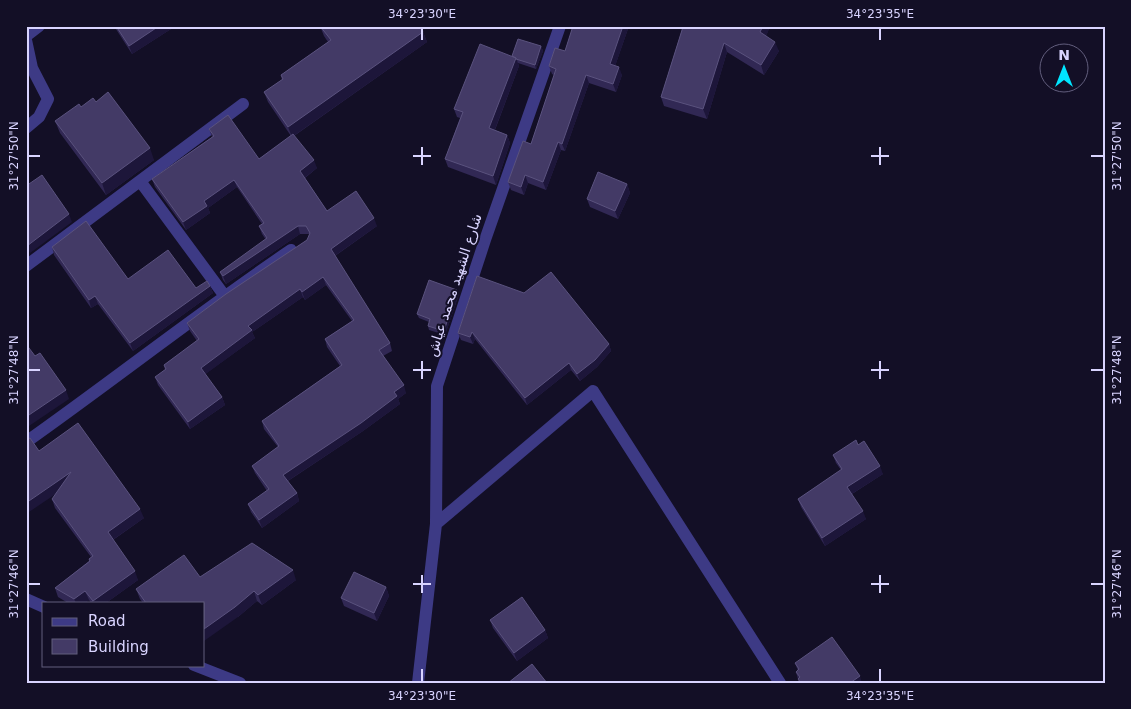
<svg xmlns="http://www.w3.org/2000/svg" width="1131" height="709" font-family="'DejaVu Sans',Cairo,sans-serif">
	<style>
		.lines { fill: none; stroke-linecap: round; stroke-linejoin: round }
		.minor { stroke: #3d3a85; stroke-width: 12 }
		.wall { fill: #312854 }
		.shaded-wall { fill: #1d163a }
		.building { fill: #433a66; stroke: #5a527e }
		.ticks { fill: none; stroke: #d9d4ff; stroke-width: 2 }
		.labels { text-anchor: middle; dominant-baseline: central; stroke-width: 4; stroke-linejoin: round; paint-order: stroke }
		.street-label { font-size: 14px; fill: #d9d4ff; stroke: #130f26 }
		.neatline { fill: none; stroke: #d9d4ff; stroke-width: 2 }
		.ticks-label { font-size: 12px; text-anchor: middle; fill: #d9d4ff }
	</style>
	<rect width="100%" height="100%" fill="#130f26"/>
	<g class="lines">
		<path class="minor" d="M26 36 39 26
			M26 40 32 68 48 99 39 117 26 128
			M140 181 224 295
			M26 266 243 104
			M26 442C115 379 201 311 291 250
			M436 524 593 391 780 683
			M26 599 44 607
			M194 665 240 683
			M418 683 436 524 437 386 485 240 560 26"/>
	</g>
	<path class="wall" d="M114 26H170L171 29 132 54Z
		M320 26 423 32 427 42 294 136 317 168 305 178 327 211 377 226 335 256 390 343 392 351 383 356 406 393 398 399 400 404 363 431 288 481 297 493 299 501 262 528 251 512 248 504 267 491 255 473 252 466 278 447 264 429 262 421 340 366 327 347 325 339 352 321 326 285 305 300 303 297 252 332 255 338 205 374 222 397 225 405 190 429 158 385 155 377 165 370 164 365 197 341 190 331 187 323 307 240 309 235V234H300L226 284 223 280 220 272 266 240 262 234 259 226 262 224 237 187 208 208 210 213 186 230 155 187 152 179 212 137 209 129 259 159 291 136 268 102 264 92 282 80 281 75 328 42 324 36Z
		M573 26H629L615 66 622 75 616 92 589 83 565 151 561 150 546 190 528 183 524 195 511 190 508 182 531 144 554 75 552 74 549 66 565 51Z
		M681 26H770L766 36 779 51 764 75 727 52 707 119 664 106 661 97 682 29Z
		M541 46 543 51 536 69 518 63 519 66 495 130 507 135 510 143 496 185 448 167 445 159 460 118 457 117 454 109 512 56Z
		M96 102 154 160 106 195 60 133 55 121 81 107Z
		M627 184 630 193 618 219 590 207 587 199Z
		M52 247 128 279 196 288 210 286 213 293 133 351 98 304 91 308 54 255Z
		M477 276 609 344 611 351 597 367 580 381 571 370 527 405 475 339 473 344 461 340 458 333Z
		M457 290 459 294 445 335 429 330 428 326 429 322 419 318 417 314Z
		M858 445 883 474 852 494 866 519 825 546 801 507 798 499 841 470 836 463 833 455Z
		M39 451 144 518 113 540 138 580 106 603H91L89 600 85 603H68L58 597 55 588 89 561V559L91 557 55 508 52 499 56 494Z
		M200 577 296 580 262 605 257 601 238 617 204 603H143L140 599 136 589Z
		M386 587 389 596 377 621 344 606 341 598Z
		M490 620 545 630 548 638 517 661 493 628Z
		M795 663 862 683H799L796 672 798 671Z"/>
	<path class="shaded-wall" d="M159 26H170L171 29 132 54 129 46Z
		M623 26H629L613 72 610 64Z
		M763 26H770L764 42 760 32Z
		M423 32 427 42 292 137 288 127Z
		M775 42 779 51 764 75 761 65Z
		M724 43 727 52 707 119 703 109Z
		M541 46 543 51 536 69 535 65Z
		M516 58 519 66 492 137 489 128Z
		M619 67 622 75 616 92 613 84Z
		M586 75 589 83 565 151 562 144Z
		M507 135 510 143 496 185 493 176Z
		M558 142 561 150 546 190 543 182Z
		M150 148 154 160 106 195 102 183Z
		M314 160 317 168 303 179 300 171Z
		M525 175 528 183 524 195 521 187Z
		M234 180 237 187 208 208 210 213 186 230 183 222 204 201Z
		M627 184 630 193 618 219 615 211Z
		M69 214 72 222 30 253 27 246Z
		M374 218 377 226 333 257 331 249Z
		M298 226 300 234 226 284 223 276Z
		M323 277 326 285 305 300 302 292Z
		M210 286 213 293 133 351 130 343Z
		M300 289 303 297 252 332 255 338 203 376 201 368 248 326Z
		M457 290 459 294 445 335 444 331Z
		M95 296 98 304 91 308 89 300Z
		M472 332 475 339 473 344 470 337Z
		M609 344 611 351 597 367 580 381 577 374Z
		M569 363 571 370 527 405 525 398Z
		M404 385 406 393 398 399 400 404 363 431 286 482 283 475Z
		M66 390 69 399 26 428V417Z
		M222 397 225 405 190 429 188 422Z
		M880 466 883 474 850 495 847 487Z
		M71 472 75 481 26 514V503Z
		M297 493 299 501 262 528 259 520Z
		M140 509 144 518 111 541 108 532Z
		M863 511 866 519 825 546 822 538Z
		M293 570 296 580 262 605 258 595Z
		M135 571 138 580 106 603H93V601Z
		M386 587 389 596 377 621 374 613Z
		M85 591 89 600 85 603H76L74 599Z
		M254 591 257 601 238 617 204 641V629Z
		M545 630 548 638 517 661 514 653Z
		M860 676 862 683H850Z"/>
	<path class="building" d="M116 26H159L129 46Z
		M320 26H419L423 32 288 127 264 92 283 79 281 75 331 40Z
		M573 26H623L610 64 619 67 613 84 586 75 562 144 558 142 543 182 525 175 521 187 508 182 523 141 531 144 556 69 549 66 555 48 565 51Z
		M682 26H763L760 32 775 42 761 65 724 43 703 109 661 97 683 27Z
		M518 39 541 46 535 65 516 59V58L512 56Z
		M480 44 516 58 489 128 507 135 493 176 445 159 463 112 454 109Z
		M108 92 150 148 102 183 55 121 79 104 81 107 93 98 96 102Z
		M228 115 259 159 293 134 314 160 300 171 327 211 356 191 374 218 331 249 390 343 379 350 404 385 394 392 397 396 361 423 283 475 297 493 259 520 248 504 269 489 252 466 279 446 262 421 342 365 325 339 354 320 323 277 302 292 300 289 248 326 252 330 201 368 222 397 188 422 155 377 166 369 164 365 199 339 187 323 226 294 307 240 310 233 306 226H298L223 276 220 272 267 238 259 226 264 223 234 180 204 201 207 206 183 222 152 179 214 136 209 129Z
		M598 172 627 184 615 211 587 199Z
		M42 175 69 214 27 246 26 245V186Z
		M86 221 128 279 168 250 196 288 207 281 210 286 130 343 95 296 89 300 52 247Z
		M551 272 609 344 595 360 577 374 569 363 525 398 472 332 470 337 458 333 477 276 524 293Z
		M429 280 457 290 444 331 428 326 430 319 417 314Z
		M26 344 35 356 40 353 66 390 26 417Z
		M78 423 140 509 108 532 135 571 93 601 85 591 74 599 55 588 90 561 89 559 93 556 52 499 71 472 26 503V440L30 438 39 451Z
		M856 440 858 445 864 441 880 466 847 487 863 511 822 538 798 499 842 469 833 455Z
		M252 543 293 570 258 595 254 591 235 607 204 629V603H146L136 589 184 555 200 577Z
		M354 572 386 587 374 613 341 598Z
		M522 597 545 630 514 653 490 620Z
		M832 637 860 676 850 683H801L798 679 800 677 796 672 799 669 795 663Z
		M532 664 547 683H508Z"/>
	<path class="ticks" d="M422 28V40M880 28V40M422 147V165M880 147V165M28 156H40M413 156H431M871 156H889M1091 156H1104M422 361V379M880 361V379M28 370H40M413 370H431M871 370H889M1091 370H1104M422 575V593M880 575V593M28 584H40M413 584H431M871 584H889M1091 584H1104M422 669V682M880 669V682"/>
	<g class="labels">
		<g class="street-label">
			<text transform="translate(454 285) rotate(-72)">شارع الشهيد محمد عياش</text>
		</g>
	</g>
	<rect width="1131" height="709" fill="none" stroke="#130f26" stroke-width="55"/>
	<rect x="42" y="602" width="162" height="65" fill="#130f26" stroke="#625e7d"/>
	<rect x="52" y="618" width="25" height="8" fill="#3d3a85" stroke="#625e7d"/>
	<text x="88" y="626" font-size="15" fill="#d9d4ff">Road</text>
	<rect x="52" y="639" width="25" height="15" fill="#433a66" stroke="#625e7d"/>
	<text x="88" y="652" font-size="15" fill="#d9d4ff">Building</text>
	<g transform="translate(1064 68)"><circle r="24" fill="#130f26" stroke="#625e7d"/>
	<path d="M0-4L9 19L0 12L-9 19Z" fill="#00e5ff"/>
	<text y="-8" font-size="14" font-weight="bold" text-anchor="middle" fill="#d9d4ff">N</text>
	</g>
	<rect x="28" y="28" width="1076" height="654" class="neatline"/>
	<g class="ticks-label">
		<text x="422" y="18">34°23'30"E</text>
		<text x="880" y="18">34°23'35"E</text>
		<text transform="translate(14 156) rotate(-90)" y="4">31°27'50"N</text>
		<text transform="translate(1117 156) rotate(-90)" y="4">31°27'50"N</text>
		<text transform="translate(14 370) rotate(-90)" y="4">31°27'48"N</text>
		<text transform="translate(1117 370) rotate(-90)" y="4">31°27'48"N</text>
		<text transform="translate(14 584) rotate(-90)" y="4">31°27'46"N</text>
		<text transform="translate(1117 584) rotate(-90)" y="4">31°27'46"N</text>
		<text x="422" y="700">34°23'30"E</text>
		<text x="880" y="700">34°23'35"E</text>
	</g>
</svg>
